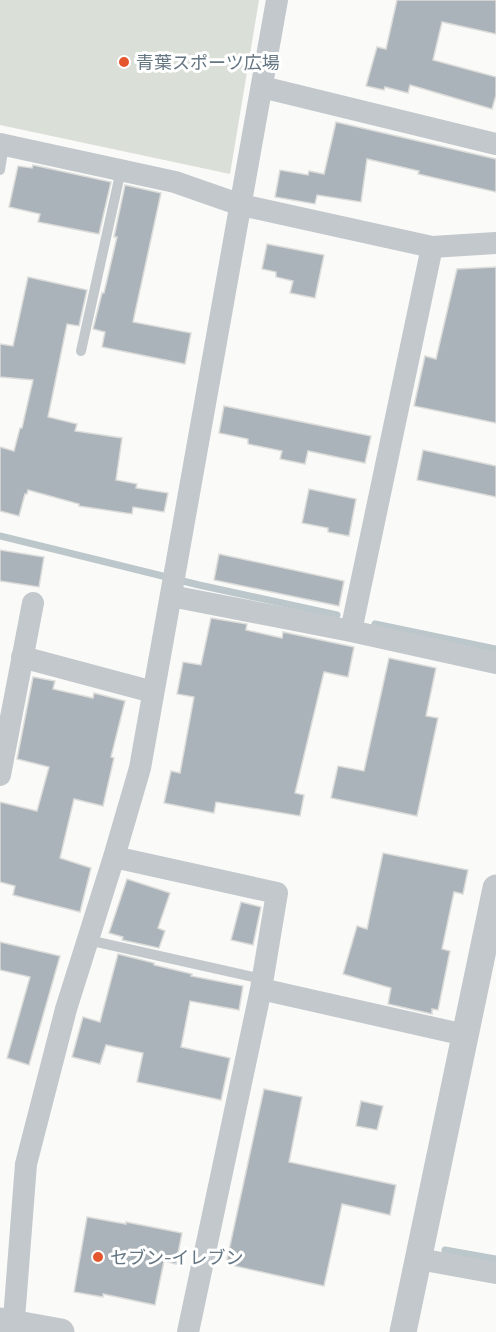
<svg xmlns="http://www.w3.org/2000/svg" width="496" height="1332" font-family="Commissioner,'Noto Sans JP',sans-serif">
	<style>
		.green { fill: #dadfd7 }
		.lines { fill: none; stroke-linecap: round; stroke-linejoin: round }
		.stream { stroke: #bbc7cb; stroke-width: 7 }
		.building { fill: #aab3b9; stroke: #dcdcda; stroke-width: 1.5 }
		.service { stroke: #c3c8cc; stroke-width: 10 }
		.minor { stroke: #c3c8cc; stroke-width: 22 }
		.tertiary { stroke: #c3c8cc; stroke-width: 27 }
		.poi-dot { fill: #e4572e; stroke: #fff; stroke-width: 2 }
		.labels { text-anchor: middle; dominant-baseline: central; stroke-width: 6; stroke-linejoin: round; paint-order: stroke }
		.poi-label { font-size: 18px; fill: #657683; stroke: #fff; text-anchor: start }
	</style>
	<rect width="100%" height="100%" fill="#fafaf8"/>
	<path class="green" d="M0 0H259L230 174 0 125Z"/>
	<g class="lines">
		<path class="stream" d="M0 536 199 585 337 615
			M375 624 496 649
			M445 1250 496 1259"/>
	</g>
	<path class="building" d="M397 0H496V34L442 22 433 60 496 77V95L492 109 410 85 408 93 385 87 384 90 366 86 377 47 386 49Z
		M336 122 496 159V192L418 174 419 171 367 159 361 202 317 195 315 204 275 197 280 170 308 175 309 171 324 174Z
		M33 165 111 182 99 234 38 222 40 214 9 207 18 166 32 168Z
		M125 185 161 193 133 322 191 333 185 364 102 347 105 332 93 329 102 293H104L117 237H114Z
		M267 244 324 255 315 298 290 293 293 281 276 277V272L262 269Z
		M496 267V423L414 406 425 356 436 359 457 269Z
		M28 277 87 290 79 326 67 324 48 417 77 424 75 431 122 438 116 480 137 484 136 488 168 493 164 512 133 507 132 514 79 506V504L28 490 27 494H25L19 516 0 511V447L14 451 20 428H22L33 380 0 377V344L13 346Z
		M224 406 371 436 365 463 308 451 305 464 280 459 282 451 248 444V439L219 433Z
		M423 450 496 466V497L417 480Z
		M309 489 356 499 349 536 328 532V528L302 523Z
		M0 550 44 557 39 587 0 581Z
		M219 554 344 581 339 606 214 580Z
		M211 618 247 624 246 630 282 638 283 632 354 647 348 677 324 672 295 793 304 795 300 816 216 802 214 813 164 803 171 771 180 773 194 697 177 694 183 662 201 665Z
		M389 658 436 668 426 716 438 718 417 816 331 798 338 766 364 771Z
		M33 677 55 681 53 689 93 698 94 693 125 701 111 757 114 758 103 806 74 799 60 858 91 868 80 912 13 895 15 886 0 882V802L37 811 49 767 17 759Z
		M383 853 468 870 463 894 454 892 442 949 450 951 438 1010 432 1009V1014L388 1004 391 988 343 974 357 926 367 929Z
		M127 879 170 893 158 928 165 931 159 948 122 940 123 937 109 933Z
		M241 902 261 907 253 945 231 940Z
		M0 942 60 956 29 1065 7 1058 30 977 0 970Z
		M118 954 154 963V965L192 974 191 976 243 986 239 1010 190 1001 181 1047 230 1058 221 1100 137 1082 143 1053 106 1045 100 1064 72 1057 83 1017 100 1022Z
		M264 1089 302 1097 289 1162 396 1185 390 1215 342 1204 324 1286 226 1264Z
		M361 1101 383 1106 377 1130 356 1126Z
		M87 1217 126 1224V1222L182 1233 176 1264 164 1261 155 1305 103 1294V1297L74 1292Z"/>
	<g class="lines">
		<path class="service" d="M0 170 4 145
			M81 351 121 170
			M88 940 262 979"/>
		<path class="minor" d="M262 87 496 144
			M0 144 175 182 241 205 432 247 496 243
			M432 247 351 631 496 663
			M171 596 351 631
			M22 657 153 692
			M0 775 33 603
			M114 857 277 893 261 989 188 1332
			M261 989 465 1035
			M419 1259 496 1273
			M13 1332 26 1164 66 1009 114 857 140 768 277 0"/>
		<path class="tertiary" d="M0 1321 61 1332
			M403 1332 496 888"/>
	</g>
	<g class="poi-dot">
		<circle cx="124" cy="62" r="6"/>
		<circle cx="98" cy="1257" r="6"/>
	</g>
	<g class="labels">
		<g class="poi-label">
			<text x="136" y="62">青葉スポーツ広場</text>
			<text x="110" y="1257">セブン-イレブン</text>
		</g>
	</g>
</svg>
